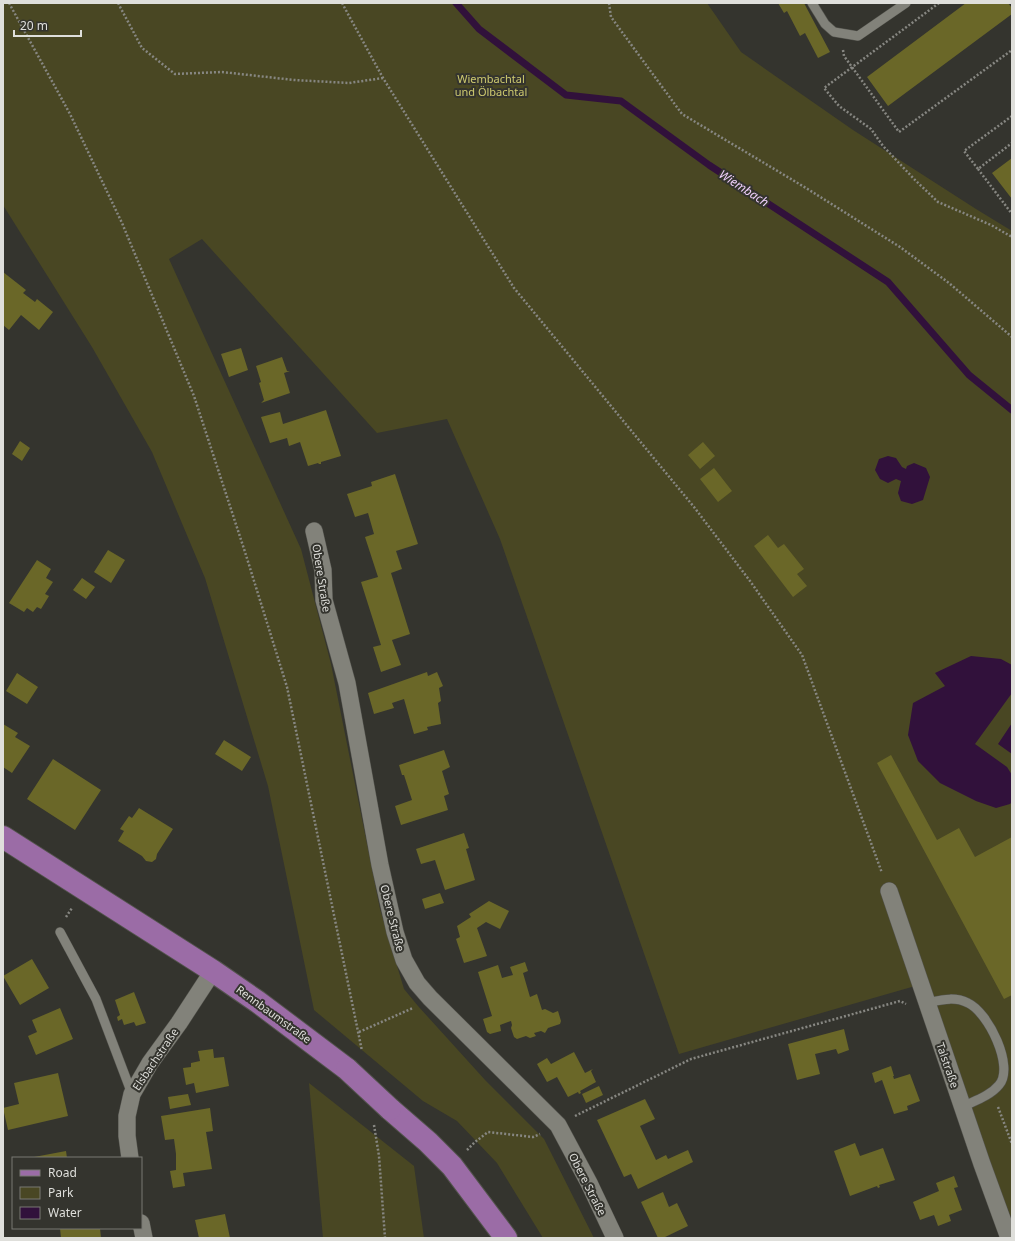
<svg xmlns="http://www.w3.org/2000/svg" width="1015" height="1241" font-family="'Noto Sans',sans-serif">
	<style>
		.green { fill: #494723 }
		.water { fill: #31113b }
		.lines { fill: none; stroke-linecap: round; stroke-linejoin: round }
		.stream { stroke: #31113b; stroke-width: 7 }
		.building { fill: #6a6728 }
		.service-casing { stroke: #53534d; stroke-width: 10 }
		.minor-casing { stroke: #53534d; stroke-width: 18 }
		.primary-casing { stroke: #53534d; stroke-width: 24 }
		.path { stroke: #878782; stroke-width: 2.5; stroke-dasharray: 2 2; stroke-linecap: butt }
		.service { stroke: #82827a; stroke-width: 9 }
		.minor { stroke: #82827a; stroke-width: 17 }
		.primary { stroke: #9b6ca6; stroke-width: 22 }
		.primary-bridge-casing { stroke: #53534d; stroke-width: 24; stroke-linecap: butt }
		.primary-bridge { stroke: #9b6ca6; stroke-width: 22 }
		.labels { text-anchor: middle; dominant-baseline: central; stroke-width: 4; stroke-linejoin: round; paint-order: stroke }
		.park-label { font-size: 11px; fill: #ceca6f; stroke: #34342e }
		.street-label { font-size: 11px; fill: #dfdfdb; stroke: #34342e }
		.water-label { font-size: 12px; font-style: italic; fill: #f0d0fc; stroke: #34342e }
	</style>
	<rect width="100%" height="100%" fill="#34342e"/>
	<path class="green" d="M3 3H707L741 52 853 130 976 209 1012 231V1220L987 1156 929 982 679 1054 500 539 447 419 377 433 202 239 169 259 301 549 331 664 380 909 404 989 418 1006 486 1081 544 1139 594 1238H543L497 1163 457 1121 423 1101 314 1010 268 786 205 578 152 452 92 347 3 205Z
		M309 1083 414 1166 424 1238H323Z"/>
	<path class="water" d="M888 456 896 458 902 467 906 469 907 466 914 463 926 468 930 477 923 500 912 504 901 501 898 493 901 481 896 479 888 483 880 479 875 470 879 459Z
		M971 656 1001 659 1012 665V693L975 744 1007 767 1012 775V802L1010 804 996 808 976 801 940 783 918 761 908 735 913 703 945 686 935 673Z
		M1012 723V754L998 744Z"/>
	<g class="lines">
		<path class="stream" d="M456 3 479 29 566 95 621 101 709 165 888 282 969 375 1012 410"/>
	</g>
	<path class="building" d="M778 3H804L830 52 818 58 805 33 800 36 787 11 784 13Z
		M966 3H1008L1012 8V14L888 106 867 77Z
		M1012 158V199L992 173Z
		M3 272 26 290 23 293 35 302 37 299 53 312 39 330 21 315 9 330 3 325Z
		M241 348 248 370 229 377 221 354Z
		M282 357 287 371H290L284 373 290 393 261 403 264 400 259 383 261 382 256 366Z
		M326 410 341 456 321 462V464H319L318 463 308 466 300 442 289 446 287 438 270 443 261 417 280 412 283 424Z
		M20 441 30 448 22 461 12 454Z
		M703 442 715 456 700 469 688 455Z
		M714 468 732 491 718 502 700 479Z
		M395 474 418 544 396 551 402 569 391 573 410 634 392 640 401 665 381 672 373 647 381 645 361 582 378 577 365 537 374 534 368 513 355 517 347 494 372 486 371 482Z
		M768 535 778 548 784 544 804 569 797 574 807 586 793 597 754 546Z
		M108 550 125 560 111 583 94 572Z
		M37 560 51 569 46 578 53 582 45 594 49 596 41 609 37 607 33 612 27 608 24 612 9 603Z
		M82 578 95 587 86 599 73 590Z
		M427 672 428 676 437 672 443 686 439 688 441 701 438 703 441 724 427 727 428 730 414 734 404 699 392 703 394 708 374 714 368 693Z
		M17 673 38 687 27 704 6 691Z
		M3 724 18 733 15 737 30 746 12 773 3 767Z
		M224 740 251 757 242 771 215 754Z
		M444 750 450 767 442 771 449 794 444 796 448 810 401 825 395 806 412 800 404 775H402L399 765Z
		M891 755 937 840 959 828 975 857 1012 837V995L1004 999 877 763Z
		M53 759 101 790 75 830 27 799Z
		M139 808 173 829 157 854 156 859 152 862 146 861 142 856 118 841 124 831 120 829 129 816 132 818Z
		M464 833 469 848 466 849 475 880 445 890 435 860 421 864 416 849Z
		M440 893 444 903 425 909 422 899Z
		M489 901 509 911 500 929 486 922 477 928 487 956 464 963 456 939 460 937 457 926 471 917 469 914Z
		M32 959 49 988 20 1005 3 976Z
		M525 962 528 971 523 973 530 997 537 994 542 1010 545 1009 553 1013 558 1011 561 1021 560 1024 548 1028 545 1033 541 1031 534 1033 536 1036 530 1038 526 1036 517 1039 514 1037 511 1028 512 1025 511 1021 500 1025 501 1031 490 1034 487 1032 483 1019 492 1016 478 972 498 965 502 978 513 975 510 967Z
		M134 992 146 1023 136 1026 134 1022 124 1025 122 1019 118 1021 117 1017 120 1015 115 1000Z
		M60 1008 73 1039 36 1055 28 1036 37 1032 32 1020Z
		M844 1029 849 1050 838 1054 836 1049 815 1054 820 1074 797 1080 788 1044Z
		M213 1049 214 1058 224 1057 229 1086 196 1093 194 1083 186 1085 183 1068 191 1067V1063L200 1061 198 1051Z
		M574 1052 585 1073 593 1069 591 1071 596 1082 580 1091 581 1093 579 1094 578 1092 568 1097 557 1077 547 1082 537 1064 547 1058 551 1064Z
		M891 1066 894 1076H893L894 1079 910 1074 920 1101 907 1106 908 1110 894 1114 882 1080 875 1083 872 1073Z
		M58 1073 68 1116 8 1130 3 1108 19 1104 14 1083Z
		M599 1086 603 1095 586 1103 582 1094Z
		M188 1094 191 1105 170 1109 168 1097Z
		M645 1099 655 1119 640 1126 656 1160 666 1155 668 1159 688 1150 693 1162 638 1189 631 1174 624 1177 597 1120Z
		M210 1108 213 1131 206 1132 212 1169 183 1173 185 1186 173 1188 170 1171 176 1170V1154L174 1139 165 1140 161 1116Z
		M855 1143 860 1156 883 1148 895 1180 879 1185 880 1187 878 1188 877 1186 850 1196 834 1151Z
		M66 1151 67 1158H34V1157Z
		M954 1176 958 1187 954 1188 962 1210 949 1215 951 1221 938 1226 934 1215 920 1220 913 1202 939 1191 936 1183Z
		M663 1192 669 1207 677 1203 688 1226 663 1238H658L641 1202Z
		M225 1214 230 1238H199L195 1220Z
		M60 1228H100L101 1238H61Z"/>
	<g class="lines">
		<g class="service-casing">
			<path id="service" d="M812 3 825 24 834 32 858 36 906 3
				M60 932 96 999 132 1094
				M926 1003C941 1000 954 996 968 1003 988 1012 1015 1067 999 1085 990 1096 974 1101 962 1107"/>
		</g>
		<g class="minor-casing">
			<path id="minor" d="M314 531 323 570 324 600 347 683 380 865 395 932 404 960 417 983 430 998 558 1125 589 1183 615 1238
				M889 891 982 1164 1009 1238
				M130 1158 127 1136V1116L132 1094 150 1063 179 1023 213 971
				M141 1223 144 1238"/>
		</g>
		<g class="primary-casing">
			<path id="primary" d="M3 837 213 971 258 1002 347 1069
				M390 1109 428 1142 452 1166 506 1238"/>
		</g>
		<path class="path" d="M9 3 70 114 122 223 194 396 245 552 287 687 362 1051
			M118 3 142 48 175 74 222 72 294 80 349 83 383 78
			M342 3 383 78 514 288 694 507 750 581 802 655 882 873
			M609 3 611 17 682 114 806 188 900 247 949 283 1012 337
			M939 3 824 88 839 106 871 129 883 146 915 180 938 202 991 225 1012 237
			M843 50 844 56 899 132 1012 50
			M1012 116 964 151 978 169 1012 143
			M978 169 1012 214
			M66 917 72 908
			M359 1032 413 1008
			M998 1107 1012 1144
			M575 1116 691 1059 900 1001 906 1004
			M374 1125 379 1156 385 1238
			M467 1150 475 1142 488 1132 533 1137 540 1134"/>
		<use href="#service" class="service"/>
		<use href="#minor" class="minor"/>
		<use href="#primary" class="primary"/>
		<g class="primary-bridge-casing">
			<path id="primary-bridge" d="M347 1069 390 1109"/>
		</g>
		<use href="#primary-bridge" class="primary-bridge"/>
	</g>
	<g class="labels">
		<g class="park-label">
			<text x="491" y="78">Wiembachtal<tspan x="491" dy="13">und Ölbachtal</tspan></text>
		</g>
		<g class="street-label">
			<text transform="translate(322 578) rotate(81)">Obere Straße</text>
			<text transform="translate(393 918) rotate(76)">Obere Straße</text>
			<text transform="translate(274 1014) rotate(36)">Rennbaumstraße</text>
			<text transform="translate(155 1059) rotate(-56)">Elsbachstraße</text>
			<text transform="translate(948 1065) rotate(71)">Talstraße</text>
			<text transform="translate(588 1184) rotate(63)">Obere Straße</text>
		</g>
		<g class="water-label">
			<text transform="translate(744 188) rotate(33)">Wiembach</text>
		</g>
	</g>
	<rect width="1015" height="1241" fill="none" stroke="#dfdfdb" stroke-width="8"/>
	<rect x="12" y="1157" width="130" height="72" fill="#34342e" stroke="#787873"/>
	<rect x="20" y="1170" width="20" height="6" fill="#9b6ca6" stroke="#787873"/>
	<text x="48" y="1177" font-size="12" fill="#dfdfdb">Road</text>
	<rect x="20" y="1187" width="20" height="12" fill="#494723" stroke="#787873"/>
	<text x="48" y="1197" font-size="12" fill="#dfdfdb">Park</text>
	<rect x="20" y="1207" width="20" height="12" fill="#31113b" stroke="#787873"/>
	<text x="48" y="1217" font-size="12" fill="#dfdfdb">Water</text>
	<path d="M14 30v6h67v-6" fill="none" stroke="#dfdfdb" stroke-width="2"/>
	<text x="20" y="30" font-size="12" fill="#dfdfdb" stroke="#34342e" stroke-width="3" paint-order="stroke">20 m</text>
</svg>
